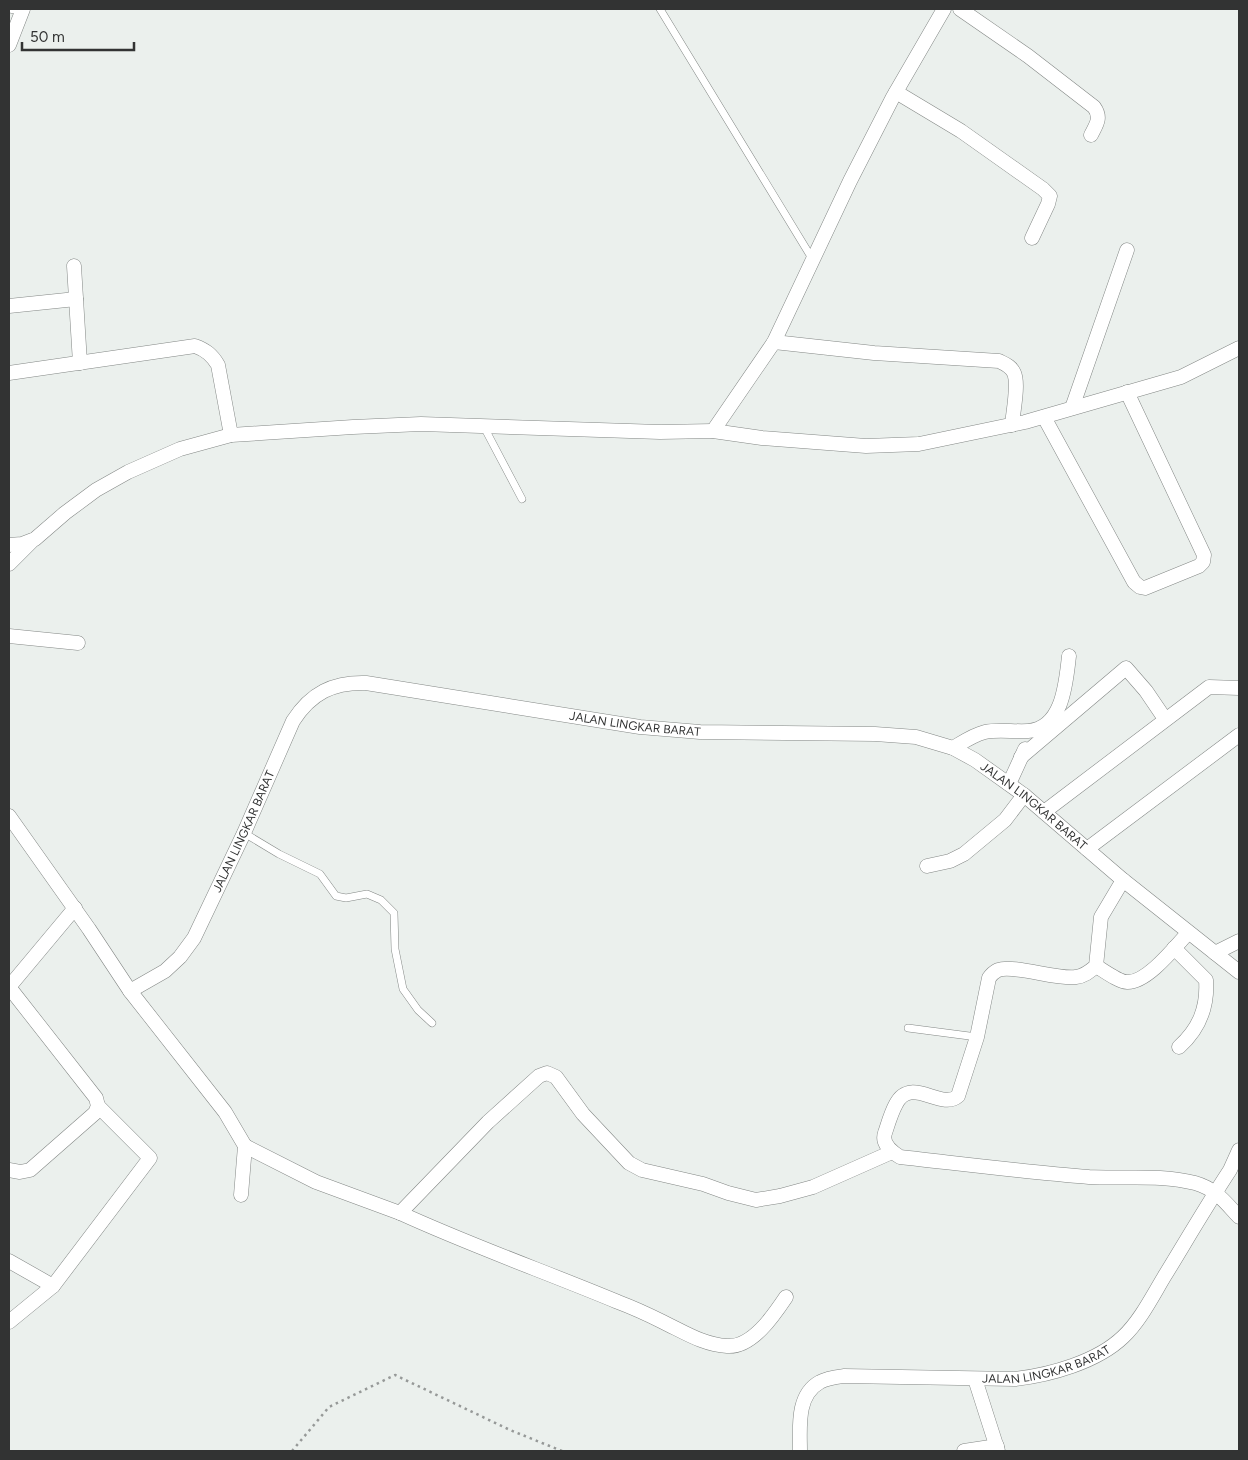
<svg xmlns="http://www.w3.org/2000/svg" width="1248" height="1460" font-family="Figtree,sans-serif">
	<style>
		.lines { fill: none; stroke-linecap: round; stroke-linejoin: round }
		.service-casing { stroke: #838785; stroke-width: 8 }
		.minor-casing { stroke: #838785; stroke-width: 15 }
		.path { stroke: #969998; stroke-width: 2.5; stroke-dasharray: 2.5 4; stroke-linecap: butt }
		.service { stroke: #fff; stroke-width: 7 }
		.minor { stroke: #fff; stroke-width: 14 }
		.labels { text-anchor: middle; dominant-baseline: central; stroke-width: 4; stroke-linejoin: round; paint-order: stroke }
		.street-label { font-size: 12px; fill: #323333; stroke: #ebf0ed }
	</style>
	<rect width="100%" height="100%" fill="#ebf0ed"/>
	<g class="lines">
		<g class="service-casing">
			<path id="service" d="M9 9 22 11
				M660 9 813 260
				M484 427 522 499
				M244 833 279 854 320 874 336 896 346 898 367 894 381 900 394 913 395 949 403 989 418 1010 432 1023
				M908 1028 977 1037"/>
		</g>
		<g class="minor-casing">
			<g id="minor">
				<path d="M960 9 1028 56 1094 107C1102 118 1096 125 1091 135"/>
				<path d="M9 45 23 9"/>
				<path d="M896 92 961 131 1043 189 1050 196 1048 204 1032 238"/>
				<path d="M74 266 80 363"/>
				<path d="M9 306 76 299"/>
				<path d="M774 342 874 353 999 361C1005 364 1011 366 1014 373 1019 384 1013 412 1012 425"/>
				<path d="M9 373 195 346C206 350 212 355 218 365L231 435"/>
				<path d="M1072 408 1127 250"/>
				<path d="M1044 417 1134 582 1140 587 1145 588 1199 566 1203 562 1204 555 1127 392"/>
				<path d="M713 431 774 342 850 181 893 97 944 9"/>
				<path d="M9 545 22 544 35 539 65 513 96 490 128 472 180 449 231 435 353 427 421 424 660 432 713 431 762 438 866 446 919 444 1025 422 1181 377 1239 348"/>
				<path d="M9 564 32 541"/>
				<path d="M9 636 78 643"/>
				<path d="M953 748C963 742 973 735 985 732 998 729 1014 732 1028 731 1063 729 1066 682 1069 656"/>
				<path d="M1021 757 1126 668 1146 691 1165 719"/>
				<path d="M1009 784 1025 749"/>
				<path d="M1044 812 1209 687 1239 688"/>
				<path d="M9 816 89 929 130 991 225 1112 245 1146 241 1195"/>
				<path d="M1087 849 1239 735"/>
				<path d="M927 866 950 861 964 854 1005 820 1024 795"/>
				<path d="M1123 880 1101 917 1096 966C1090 971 1085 976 1076 977 1057 980 1014 964 998 970 994 972 991 975 989 978L977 1037 958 1096C941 1111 911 1075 896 1104 891 1113 888 1124 885 1133 881 1144 892 1152 900 1157 963 1164 1026 1172 1089 1177 1124 1179 1161 1174 1195 1183 1216 1189 1225 1202 1239 1217"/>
				<path d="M1174 948 1206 980C1208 1008 1199 1029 1179 1047"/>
				<path d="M1215 953 1239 941"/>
				<path d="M1096 966C1103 970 1119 982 1127 982 1147 983 1175 947 1188 933"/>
				<path d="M9 987 96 1098 98 1106 95 1113 30 1170 20 1172 9 1170"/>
				<path d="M9 987 75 908"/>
				<path id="s1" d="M130 991 165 971 180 957 194 938 244 833 293 721C311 693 333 682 366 683L640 727 700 732 875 734 916 737 953 748 975 760 1024 795 1123 880 1239 972"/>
				<path d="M245 1146 316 1182 400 1213 488 1122 539 1076 547 1073 556 1077 583 1114 629 1163 642 1170 703 1184 728 1193 756 1200 780 1196 813 1187 892 1152"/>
				<path d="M400 1213C472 1246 546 1272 618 1302 634 1308 649 1315 663 1322 684 1332 704 1345 727 1346 752 1348 774 1315 786 1297"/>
				<path d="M9 1261 53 1286"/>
				<path d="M9 1322 53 1286 150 1158 98 1106"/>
				<path d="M975 1379 998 1451"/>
				<path id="s2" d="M800 1451C800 1428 796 1395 820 1382 827 1378 836 1377 844 1376L1015 1379C1050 1375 1097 1362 1123 1337 1140 1321 1152 1297 1164 1277 1186 1241 1207 1205 1230 1170L1239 1150"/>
				<path d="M964 1451 997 1446"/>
			</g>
		</g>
		<path class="path" d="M292 1451 329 1407 395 1375 510 1430 562 1451"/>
		<use href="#service" class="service"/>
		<use href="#minor" class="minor"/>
	</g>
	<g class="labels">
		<g class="street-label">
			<text stroke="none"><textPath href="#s1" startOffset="682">JALAN LINGKAR BARAT</textPath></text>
			<text stroke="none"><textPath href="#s1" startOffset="1102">JALAN LINGKAR BARAT</textPath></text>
			<text stroke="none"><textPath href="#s1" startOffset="202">JALAN LINGKAR BARAT</textPath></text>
			<text stroke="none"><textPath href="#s2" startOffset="305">JALAN LINGKAR BARAT</textPath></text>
		</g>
	</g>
	<rect width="1248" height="1460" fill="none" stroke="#323333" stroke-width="20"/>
	<path d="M22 42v8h112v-8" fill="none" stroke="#323333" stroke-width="2.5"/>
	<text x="30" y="42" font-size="15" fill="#323333" stroke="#ebf0ed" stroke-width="4" paint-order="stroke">50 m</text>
</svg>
